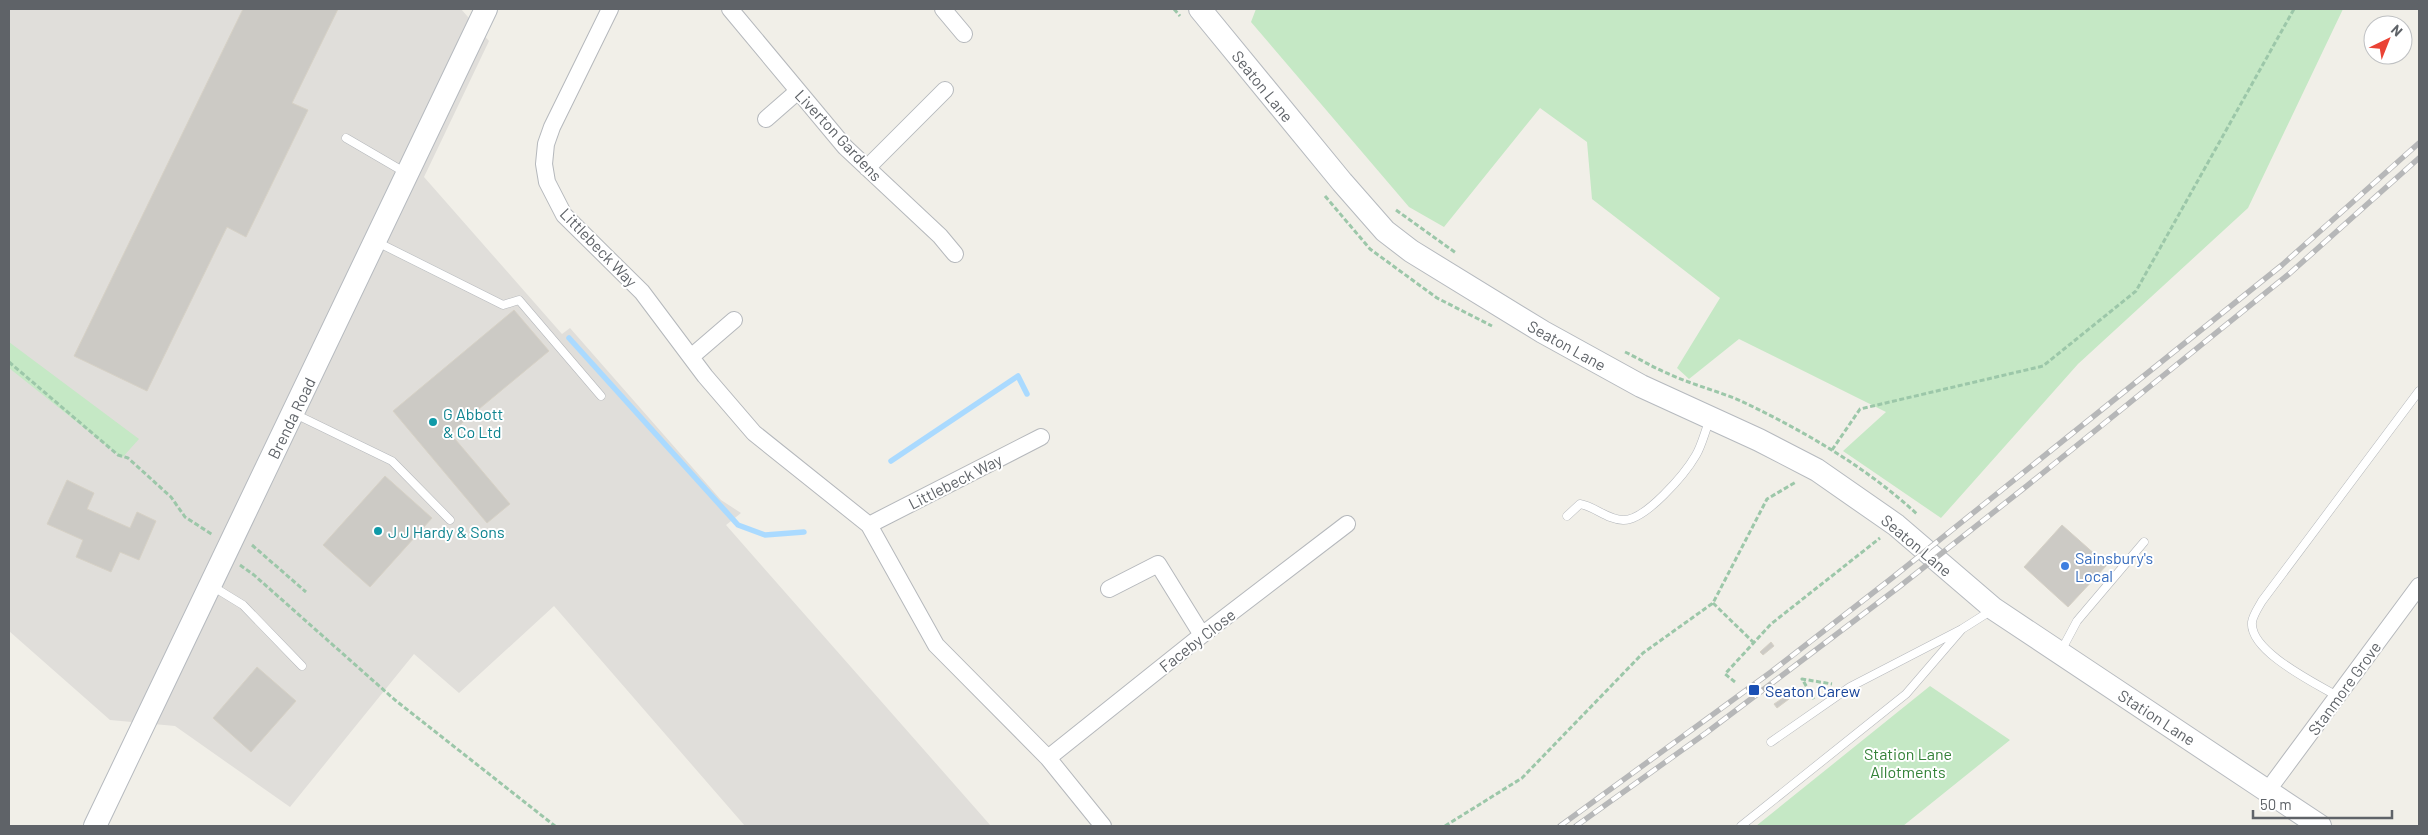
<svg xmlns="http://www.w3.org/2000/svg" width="2428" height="835" font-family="Barlow,sans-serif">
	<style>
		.industrial { fill: #e0deda }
		.green { fill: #c5e8c5 }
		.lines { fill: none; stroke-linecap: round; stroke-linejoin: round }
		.stream { stroke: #aadaff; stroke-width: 5.5 }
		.building { fill: #cccac5; stroke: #d6d1c6 }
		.service-casing { stroke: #b5b8bc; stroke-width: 9 }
		.minor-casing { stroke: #b5b8bc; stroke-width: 18 }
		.secondary-casing { stroke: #b6babf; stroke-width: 24 }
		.path { stroke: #9cc7a9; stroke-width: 3; stroke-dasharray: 5 2.5; stroke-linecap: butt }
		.service { stroke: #fff; stroke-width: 8 }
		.minor { stroke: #fff; stroke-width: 16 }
		.secondary { stroke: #fff; stroke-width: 22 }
		.rail-casing { stroke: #b6b7b8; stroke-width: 5.5 }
		.rail { stroke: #fff; stroke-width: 4; stroke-dasharray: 11; stroke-linecap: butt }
		.culture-dot { fill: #0f9aa8; stroke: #fff; stroke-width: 2 }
		.shop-dot { fill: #3f7fe0; stroke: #fff; stroke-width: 2 }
		.transit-dot { fill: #1a4fb4; stroke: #fff; stroke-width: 2 }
		.labels { text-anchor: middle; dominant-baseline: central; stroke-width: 4; stroke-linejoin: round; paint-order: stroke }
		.street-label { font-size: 16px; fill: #5f6368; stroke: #fff }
		.culture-label { font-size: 16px; fill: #0d838f; stroke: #fff; text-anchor: start }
		.shop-label { font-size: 16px; fill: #366cbe; stroke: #fff; text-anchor: start }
		.transit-label { font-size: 16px; fill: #164399; stroke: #fff; text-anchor: start }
		.park-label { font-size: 16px; fill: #348238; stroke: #fff }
	</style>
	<rect width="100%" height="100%" fill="#f1efe8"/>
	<path class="industrial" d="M9 9H461L489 41 424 177 562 334 570 328 721 500 741 513 726 525 991 826H745L554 606 459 693 414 654 290 807 175 726 110 720 9 631Z"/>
	<path class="green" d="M1256 9H2343L2248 208 2078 364 1941 518 1843 451 1886 412 1739 339 1689 379 1677 368 1720 298 1592 199 1587 142 1540 108 1444 227 1409 207 1251 22Z
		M9 342 139 439 122 458 9 368Z
		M1930 686 2010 740 1903 826H1756Z"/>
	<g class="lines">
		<path class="stream" d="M569 338 738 525 765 535 804 532
			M891 461 1018 376 1027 394"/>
	</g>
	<path class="building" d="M243 9H338L292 103 308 110 246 237 227 227 147 391 74 356Z
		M514 310 549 351 450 433 510 504 487 523 393 411Z
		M385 476 432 518 370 587 323 545Z
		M67 480 94 493 87 509 130 528 137 512 156 521 139 560 120 552 111 572 76 557 83 540 47 524Z
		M2062 525 2107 565 2068 607 2024 567Z
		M1771 642 1774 646 1763 655 1760 652Z
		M257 667 296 701 251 752 213 718Z
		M1786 696 1789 699 1777 708 1774 704Z"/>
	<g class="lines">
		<g class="service-casing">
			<path id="service" d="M346 138 406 173
				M377 242 503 305 519 300 601 396
				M295 414 392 461 450 520
				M1567 516 1580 504C1594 506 1608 520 1623 520 1645 521 1685 474 1696 455 1702 445 1705 431 1710 419
				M212 586 243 605 302 666
				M2061 651 2077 621 2144 542
				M2337 696C2315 683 2249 651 2252 622 2253 615 2258 608 2262 601L2419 391
				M1771 742 1850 687 1962 629 1992 610
				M1741 826 1906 694 1962 629"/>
		</g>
		<g class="minor-casing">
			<path id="minor" d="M610 9 552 127 546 144 544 164 547 182 564 215 642 292 705 376 754 433 869 525 936 645 1048 758 1103 826
				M730 9 845 147 940 236 955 254
				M943 9 964 34
				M766 119 798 91
				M867 168 945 90
				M691 357 734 320
				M869 525 1041 437
				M1109 589 1158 564 1202 635
				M1048 758 1202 635 1347 524
				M2268 790 2419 586"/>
		</g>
		<g class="secondary-casing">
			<path id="secondary" d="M1200 9 1342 182 1385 231 1411 251 1543 332 1641 386 1759 440 1817 470 1896 525 1994 609 2320 826
				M95 826 486 9"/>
		</g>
		<path class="path" d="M1174 9 1180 16
			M1325 196 1370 249 1437 298 1492 326
			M1396 210 1456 253
			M1625 352C1640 359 1654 368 1669 374 1693 385 1718 391 1741 401 1804 431 1866 467 1917 514
			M9 362 118 455 128 458 171 497 185 517 213 535
			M1832 450 1860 409 2043 366 2136 291 2294 9
			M252 545 306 592
			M240 565 254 575 395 700 555 826
			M1713 603 1754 643
			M1735 682 1725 674 1771 624 1880 538
			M1814 699 1802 679 1832 684
			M1445 826 1522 778 1643 653 1713 603 1767 499 1796 482"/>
		<use href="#service" class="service"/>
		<use href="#minor" class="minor"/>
		<use href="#secondary" class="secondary"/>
		<g class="rail-casing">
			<path id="rail" d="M1560 826 1771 672 1892 578 2282 265 2419 143
				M1576 826 1706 733 1899 587 2028 485 2289 274 2419 158"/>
		</g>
		<use href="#rail" class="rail"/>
	</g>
	<g class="culture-dot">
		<circle cx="433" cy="422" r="5"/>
		<circle cx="378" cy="531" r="5"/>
	</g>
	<circle class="shop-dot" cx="2065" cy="566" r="5"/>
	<rect class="transit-dot" x="1748" y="684" width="12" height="12" rx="2.5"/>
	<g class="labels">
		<g class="street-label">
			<text transform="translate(1263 86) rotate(51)">Seaton Lane</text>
			<text transform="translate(839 135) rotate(47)">Liverton Gardens</text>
			<text transform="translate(599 247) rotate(46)">Littlebeck Way</text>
			<text transform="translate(1567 345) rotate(29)">Seaton Lane</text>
			<text transform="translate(291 418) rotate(-64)">Brenda Road</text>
			<text transform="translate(955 481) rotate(-27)">Littlebeck Way</text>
			<text transform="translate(1917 545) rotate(40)">Seaton Lane</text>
			<text transform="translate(1197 640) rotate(-38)">Faceby Close</text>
			<text transform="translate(2344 688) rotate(-54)">Stanmore Grove</text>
			<text transform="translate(2157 717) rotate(33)">Station Lane</text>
		</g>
		<g class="culture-label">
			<text x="443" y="413">G Abbott<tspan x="443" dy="18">&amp; Co Ltd</tspan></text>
			<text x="388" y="531">J J Hardy &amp; Sons</text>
		</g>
		<g class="shop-label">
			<text x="2075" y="557">Sainsbury's<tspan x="2075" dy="18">Local</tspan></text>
		</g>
		<g class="transit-label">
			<text x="1765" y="690">Seaton Carew</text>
		</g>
		<g class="park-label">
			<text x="1908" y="753">Station Lane<tspan x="1908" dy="18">Allotments</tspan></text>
		</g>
	</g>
	<rect width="2428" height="835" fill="none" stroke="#5f6368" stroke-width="20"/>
	<g transform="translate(2388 40) rotate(43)"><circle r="24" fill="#ffffff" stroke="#bfc1c3"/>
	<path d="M0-4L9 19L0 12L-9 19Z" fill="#ea4335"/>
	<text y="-8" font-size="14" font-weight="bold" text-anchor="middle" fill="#5f6368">N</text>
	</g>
	<path d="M2253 810v8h139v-8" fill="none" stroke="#5f6368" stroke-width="2.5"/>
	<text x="2260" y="810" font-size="15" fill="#5f6368" stroke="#ffffff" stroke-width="4" paint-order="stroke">50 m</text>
</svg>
